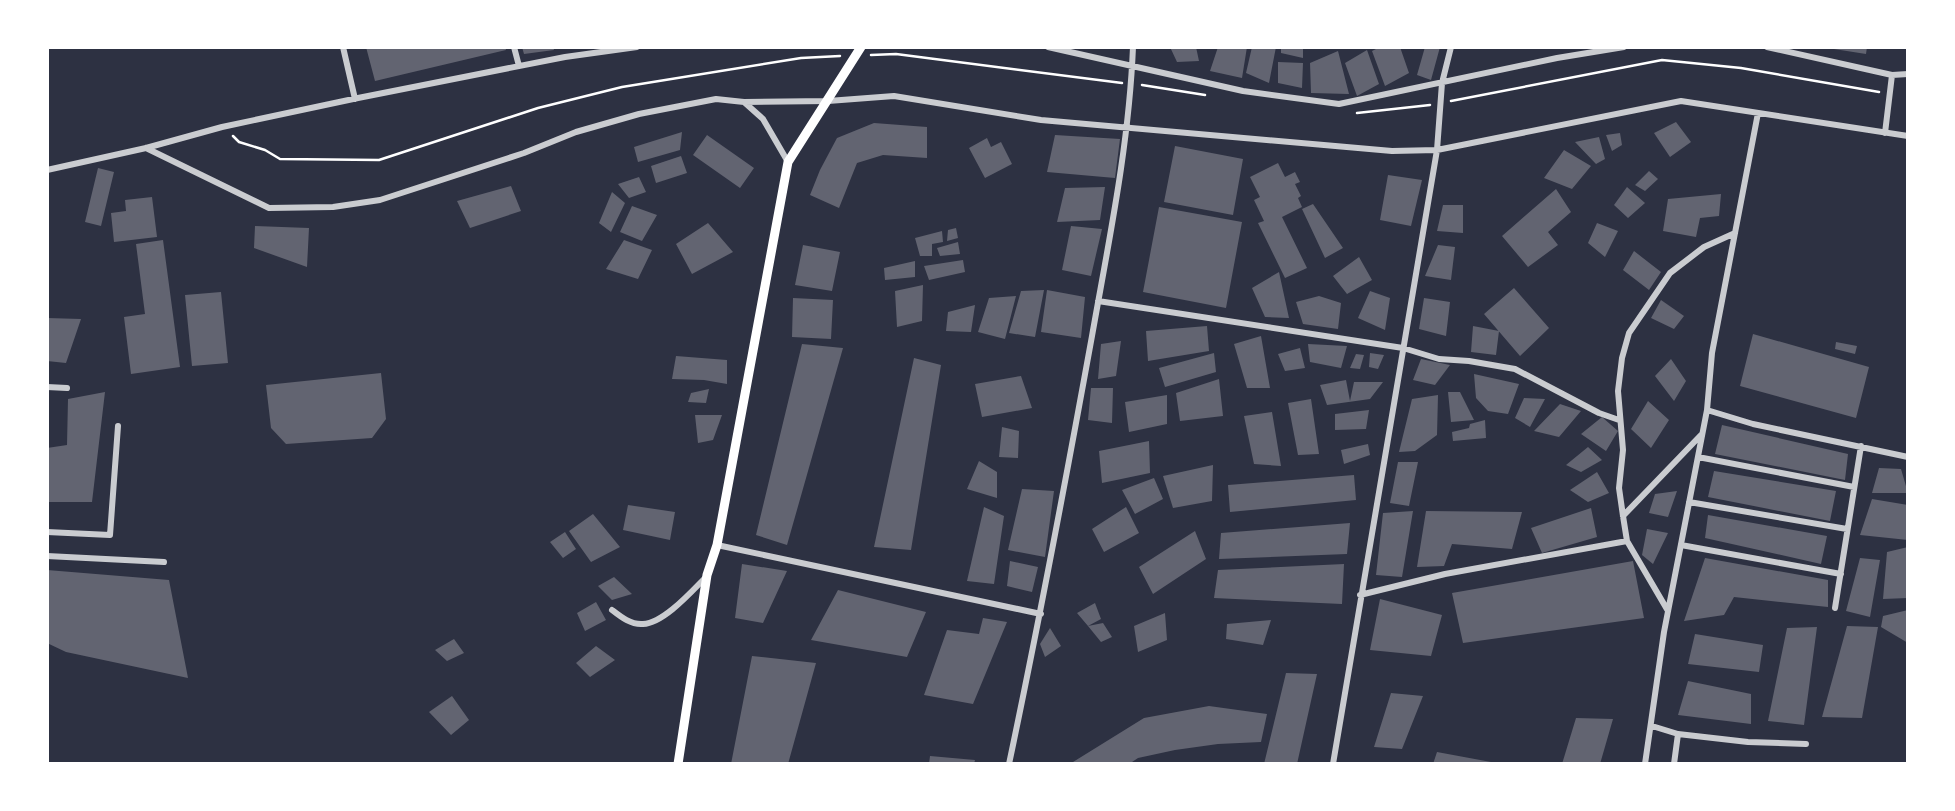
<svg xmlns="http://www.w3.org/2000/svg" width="1955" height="811" font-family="Figtree,sans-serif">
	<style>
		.building { fill: #626471 }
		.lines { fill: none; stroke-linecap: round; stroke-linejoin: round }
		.path { stroke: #fff; stroke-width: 2.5 }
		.minor { stroke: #caccd0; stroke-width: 6 }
		.secondary { stroke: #fff; stroke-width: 9 }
	</style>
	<rect width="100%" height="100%" fill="#2d3142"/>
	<path class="building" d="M366 47H505L506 50 375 81Z
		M522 47H553L554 50 524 54Z
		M1170 47H1196L1199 61 1177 62Z
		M1218 47H1247L1242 78 1210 71Z
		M1252 47H1276L1269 83 1246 73Z
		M1281 47H1303V58L1281 53Z
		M1380 47H1400L1409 73 1385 86 1372 51Z
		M1425 47H1440L1431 80 1417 75Z
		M1835 47H1867L1866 54 1834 49Z
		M1367 50 1379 84 1357 96 1345 63Z
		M1338 51 1349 94 1311 93 1310 63Z
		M1278 62 1303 63 1302 88 1278 83Z
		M1676 122 1691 142 1670 157 1654 133Z
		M874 123 927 127V158L883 155 857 163 839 208 810 195 820 170 837 138Z
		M682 132 680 150 638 162 634 147Z
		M1620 133 1622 145 1612 151 1606 135Z
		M707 135 754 168 740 188 693 155Z
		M1055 135 1120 139 1115 178 1047 172Z
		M1599 137 1605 159 1596 164 1575 142Z
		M987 138 991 147 1001 142 1012 164 985 178 969 148Z
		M1175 146 1243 159 1233 215 1164 202Z
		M1564 150 1591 166 1572 189 1544 178Z
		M681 156 687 173 656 183 651 166Z
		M1278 163 1285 177 1295 172 1300 182 1295 184 1301 196 1298 198 1302 207 1282 217 1307 268 1285 278 1258 223 1264 221 1254 200 1260 197 1250 177Z
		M98 168 114 172 101 226 85 222Z
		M1649 171 1658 179 1645 191 1635 185Z
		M1388 175 1422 180 1411 226 1380 220Z
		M639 177 646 192 629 198 618 184Z
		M511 186 521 211 470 228 457 201Z
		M1105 187 1100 220 1057 222 1065 188Z
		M1627 187 1645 203 1628 218 1614 205Z
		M1556 189 1571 212 1548 232 1558 245 1528 267 1502 236Z
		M612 192 625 203 611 232 599 223Z
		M1721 194 1719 216 1700 218 1696 237 1663 231 1668 199Z
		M152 197 157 237 114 242 111 213 126 211 125 200Z
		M1313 204 1343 248 1325 258 1302 209Z
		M1443 205H1463V233L1437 231Z
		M632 206 657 215 642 241 620 232Z
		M1159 207 1242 222 1226 308 1143 292Z
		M708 223 733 252 692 274 676 244Z
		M1597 223 1618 231 1605 257 1588 243Z
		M255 226 309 228 307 267 254 248Z
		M1071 226 1102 229 1091 276 1062 270Z
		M956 228 958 238 947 241 948 230Z
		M942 231 943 242 932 244V256H920L915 238Z
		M163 240 180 367 131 374 124 317 145 314 136 244Z
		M624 240 652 250 638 279 606 269Z
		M958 242 960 254 940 256 937 248Z
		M803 245 840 252 832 291 795 285Z
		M1438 245 1455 247 1451 280 1425 276Z
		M1634 251 1661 272 1649 290 1623 270Z
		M1359 257 1372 280 1347 294 1333 276Z
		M963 260 965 272 929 280 924 266Z
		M915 261V277L885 280 884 268Z
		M1279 272 1289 318 1265 317 1252 288Z
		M923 285 922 321 897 327 895 291Z
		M1514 288 1549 328 1520 356 1484 314Z
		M1044 290 1035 337 1009 333 1021 291Z
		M1047 290 1085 297 1081 338 1041 332Z
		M1370 291 1390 298 1385 330 1358 318Z
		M221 292 228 363 192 366 185 295Z
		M1016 296 1005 339 978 332 989 298Z
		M1319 296 1341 303 1338 329 1303 324 1296 302Z
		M793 298 833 300 831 339 792 337Z
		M1424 298 1450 302 1446 336 1419 329Z
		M1661 300 1684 316 1674 329 1651 318Z
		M975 305 971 332 946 331 948 312Z
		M47 318 81 319 66 363 47 361Z
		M1207 326 1209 351 1148 361 1146 331Z
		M1473 326 1499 331 1496 355 1471 352Z
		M1753 334 1869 367 1856 418 1740 386Z
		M1261 336 1270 388H1247L1234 344Z
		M1121 341 1116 376 1098 379 1101 344Z
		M1836 342 1857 346 1855 354 1835 349Z
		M802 344 843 348 787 545 756 535Z
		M1308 344 1347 346 1341 368 1310 362Z
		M1300 348 1305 368 1285 371 1278 354Z
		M1214 353 1216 372 1165 387 1159 368Z
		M1370 353 1384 355 1378 369 1369 367Z
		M1356 354 1364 355 1360 369 1350 368Z
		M676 356 727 360V384L704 380 672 379Z
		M914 358 941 365 911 550 874 547Z
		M1421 359 1450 365 1435 385 1413 380Z
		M1671 359 1686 381 1674 401 1655 376Z
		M381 373 386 419 372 438 286 444 271 428 266 385Z
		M1474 374 1519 384 1508 414 1488 411 1476 398Z
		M1021 376 1032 408 982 417 975 384Z
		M1219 379 1223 416 1180 421 1176 393Z
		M1346 380 1350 401 1354 382H1383L1370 399 1327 405 1320 385Z
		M1091 388H1113L1112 423 1088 420Z
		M709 389 706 403 688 402 691 393Z
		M105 392 92 502H47V448L67 445 68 399Z
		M1448 392H1460L1474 420 1451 422Z
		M1167 395V424L1129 432 1125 402Z
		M1438 395 1437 435 1415 451 1399 452 1412 399Z
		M1524 398 1545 399 1530 427 1515 418Z
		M1311 399 1319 454 1298 455 1288 403Z
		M1648 401 1669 420 1651 448 1631 429Z
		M1560 404 1581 411 1559 437 1534 431Z
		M1369 410 1366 429 1335 430V414Z
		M1272 412 1281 466 1254 464 1244 416Z
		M695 415H722L713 440 698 443Z
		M1602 417 1618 431 1606 451 1581 434Z
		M1485 420 1486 438 1453 441 1452 432 1469 428 1470 424Z
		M1722 425 1848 454 1845 480 1715 454Z
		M1002 427 1019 431 1018 458 999 457Z
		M1149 441 1150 473 1102 483 1099 451Z
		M1368 444 1370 455 1344 464 1341 450Z
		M1588 447 1602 460 1581 472 1566 465Z
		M979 461 997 472V498L967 489Z
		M1398 462H1418L1409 506 1390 503Z
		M1213 465 1212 501 1173 508 1163 476Z
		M1879 468 1901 469 1908 493H1872Z
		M1714 471 1836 491 1830 521 1708 497Z
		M1597 472 1609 493 1588 502 1570 490Z
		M1354 475 1356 500 1230 512 1228 485Z
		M1154 478 1163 499 1135 514 1122 490Z
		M1022 489 1054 491 1045 557 1008 550Z
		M1677 491 1668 517 1649 513 1655 494Z
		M1872 499 1908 505V540L1860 535Z
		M628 505 675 512 670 540 623 530Z
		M984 507 1004 516 994 584 967 581Z
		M1126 507 1139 533 1104 552 1092 529Z
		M1591 508 1597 537 1542 553 1531 528Z
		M1413 511 1402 577 1376 575 1383 513Z
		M1426 511 1522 512 1512 549 1452 544 1444 566 1417 567Z
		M593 514 620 547 591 562 569 531Z
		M1708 515 1827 536 1821 564 1705 538Z
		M1350 523 1347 554 1219 559 1221 533Z
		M1647 529 1668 533 1653 564 1642 555Z
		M1195 531 1206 559 1153 594 1139 567Z
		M565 532 576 549 563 558 550 542Z
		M1908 547V598L1883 599 1887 552Z
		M1705 558 1828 580V607L1734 597 1724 615 1684 621Z
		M1860 558 1880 560 1870 617 1846 611Z
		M1010 561 1038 567 1032 592 1007 586Z
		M1633 561 1644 618 1463 643 1452 593Z
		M742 564 787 571 763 623 735 618Z
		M1344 564 1342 604 1214 598 1218 570Z
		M47 570 169 580 188 678 66 652 47 643Z
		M614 577 632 594 612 600 598 586Z
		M838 590 926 612 907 657 811 640Z
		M1380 599 1442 615 1431 656 1370 650Z
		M596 602 606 620 585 631 577 613Z
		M1095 603 1101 619 1088 626 1077 613Z
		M1908 610V643L1881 627 1883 616Z
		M1165 613 1167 640 1138 652 1134 626Z
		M983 618 1007 622 973 704 924 695 947 630 979 634Z
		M1271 620 1263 645 1226 639 1227 624Z
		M1103 623 1112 637 1101 642 1088 626Z
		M1847 626 1878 627 1862 718 1822 717Z
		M1817 627 1804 725 1768 721 1787 628Z
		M1050 628 1061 646 1045 657 1040 644Z
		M1695 634 1763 645 1759 672 1688 664Z
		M454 639 464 653 447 661 435 650Z
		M596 646 615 660 590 677 576 663Z
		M752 656 816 663 788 764H731Z
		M1286 673 1317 674 1297 764H1264Z
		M1688 681 1751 694V724L1678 715Z
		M1391 693 1423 696 1402 749 1374 747Z
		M452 696 469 720 451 735 429 712Z
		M1209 706 1267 714 1261 742 1218 744 1175 750 1138 758 1129 764 1073 762 1144 718Z
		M1576 718 1613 719 1600 764H1562Z
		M1437 752 1491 762 1490 764H1433Z
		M930 756 975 760 974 764H929Z"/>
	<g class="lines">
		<path class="path" d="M871 55 896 54 1122 83
			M1142 85 1205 95
			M1451 101 1662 60 1741 68 1879 92
			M1357 113 1430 105
			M233 136 239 142 265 150 280 159 379 160 538 108 622 87 801 58 840 56"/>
		<path class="minor" d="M343 47 355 99
			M514 47 519 66
			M1048 47 1243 91 1339 104 1557 58 1624 47
			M1767 47 1892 75 1908 74
			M744 102 828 101 894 96 1041 120 1392 151 1437 150 1681 101 1908 136
			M1885 133 1892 75
			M146 148 269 208 333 207 380 200 524 153 576 132 639 114 716 99 744 102 763 119 788 162
			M47 170 146 148 222 127 358 98 565 57 637 47
			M1098 301 1403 348 1439 359 1469 361 1515 369 1599 413 1619 420
			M47 387 67 388
			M1707 410 1753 424 1908 457
			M1698 457 1854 487
			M1689 502 1847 529
			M1623 516 1701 435
			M47 532 110 535 118 426
			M717 545 1041 614
			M1681 545 1841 574
			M47 556 164 562
			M1360 595 1445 574 1627 541
			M1835 608 1861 446
			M612 610C621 617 631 625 643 624 664 623 692 591 706 577
			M1668 611 1627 541 1623 516 1619 488 1623 450 1618 391 1622 358 1629 333 1670 273 1704 247 1735 233
			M1652 726 1678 734 1674 764
			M1678 734 1748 742 1806 744
			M1009 764C1039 622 1066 479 1092 336 1109 240 1129 145 1133 47
			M1333 764 1437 150 1442 83 1451 47
			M1645 764 1664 632 1707 410 1712 353 1758 113"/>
		<path class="secondary" d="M678 764 707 575 717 545 788 162 861 47"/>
	</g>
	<rect width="1955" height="811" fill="none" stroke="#ffffff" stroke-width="98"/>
</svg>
